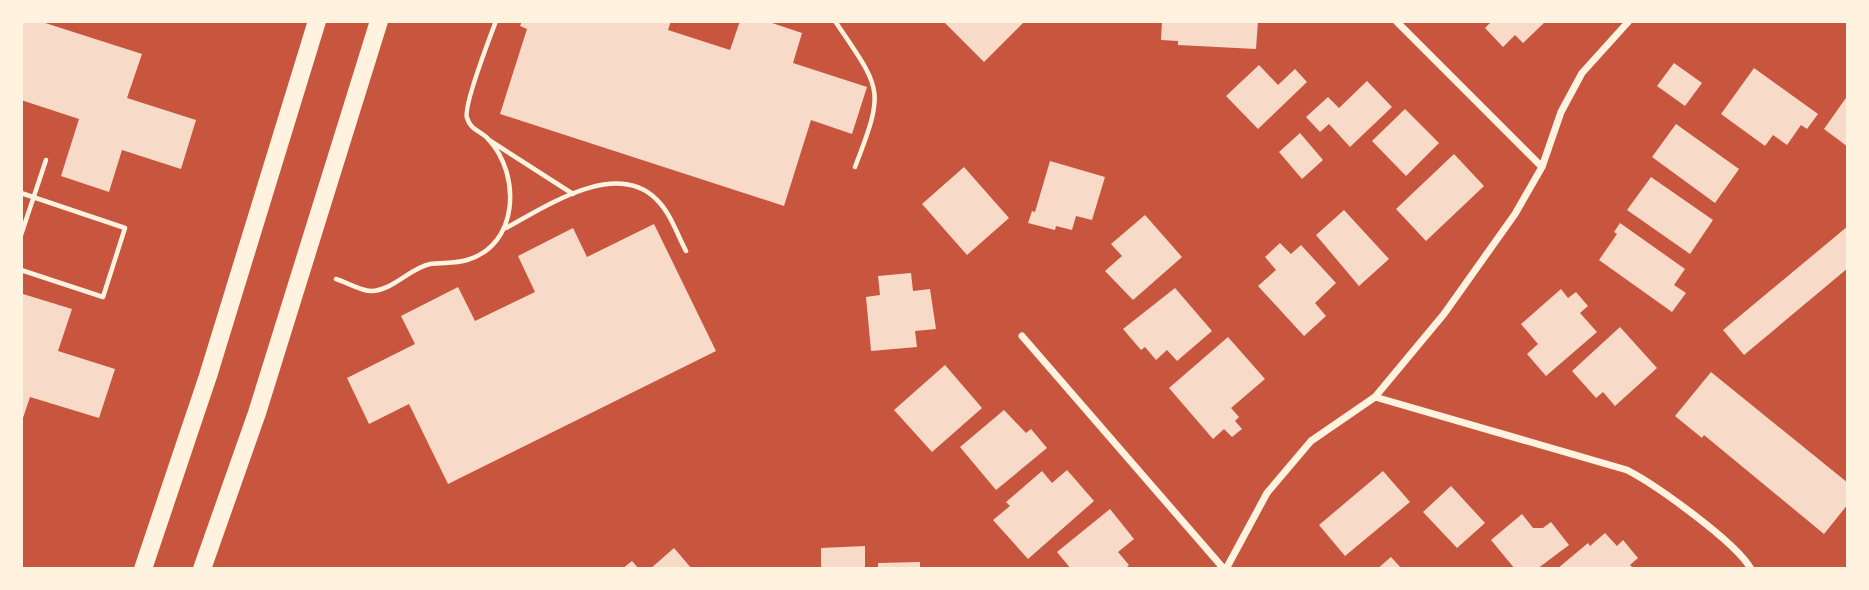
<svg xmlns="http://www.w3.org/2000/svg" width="1869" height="590" font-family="'Source Sans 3',sans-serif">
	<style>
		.building { fill: #f7dbc8 }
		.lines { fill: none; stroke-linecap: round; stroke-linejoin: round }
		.path { stroke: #fff3e0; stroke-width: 4.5 }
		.minor { stroke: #fff3e0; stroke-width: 7 }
		.primary { stroke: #fff3e0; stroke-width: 18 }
	</style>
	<rect width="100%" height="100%" fill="#c8553d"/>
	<path class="building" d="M21 21H39L142 54 127 98 196 120 181 169 122 150 109 192 61 176 79 119 21 100Z
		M522 21H671L668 30 730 50 740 21H766L802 33 793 63 867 87 852 134 811 120 784 206 500 114 527 29 520 26Z
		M943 21H1025L984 62Z
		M1162 21H1258L1256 49 1178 45V41L1161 40Z
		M1492 21H1546L1523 43 1515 35 1503 47 1485 28Z
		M1674 63 1702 83 1685 106 1657 86Z
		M1259 65 1278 85 1295 69 1307 82 1258 129 1226 96Z
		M1754 68 1818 114 1807 129 1801 125 1787 145 1773 135 1765 146 1721 114Z
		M1367 81 1392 107 1350 147 1329 124 1320 132 1306 117 1328 97 1339 108Z
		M1848 95V147L1824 129Z
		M1405 109 1439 143 1406 176 1372 141Z
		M1676 124 1739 169 1715 203 1652 157Z
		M1300 133 1323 160 1302 179 1279 152Z
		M1454 154 1484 186 1426 241 1396 209Z
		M1050 161 1105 177 1092 220 1076 216 1072 230 1056 226 1055 230 1028 223 1032 211 1035 212Z
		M964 167 1009 218 967 255 922 204Z
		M1651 177 1713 220 1690 254 1627 210Z
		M1344 210 1389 259 1359 286 1316 235Z
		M1145 215 1182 257 1133 300 1105 271 1122 256 1111 244Z
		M1620 223 1685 269 1674 285 1686 293 1672 312 1599 260 1617 234 1614 232Z
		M654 224 716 351 448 484 409 404 369 424 347 378 415 344 401 316 458 287 475 321 535 292 518 256 573 228 587 257Z
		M1848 226V268L1744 355 1723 330Z
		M1280 243 1291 254 1301 245 1336 283 1315 303 1326 316 1304 336 1258 286 1276 270 1265 257Z
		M911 273 913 291 930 289 936 329 915 331 917 347 871 351 866 297 880 295 878 276Z
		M1175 288 1212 331 1177 361 1167 350 1156 360 1145 347 1141 350 1123 329Z
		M1561 289 1568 298 1576 292 1588 306 1580 313 1597 332 1546 376 1527 354 1538 344 1521 324Z
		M23 294 72 309 58 351 115 369 99 418 30 397 21 424Z
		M1620 327 1657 368 1615 406 1603 392 1596 398 1572 371Z
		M1228 337 1265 379 1231 408 1239 417 1235 421 1242 429 1232 437 1224 429 1213 439 1169 388Z
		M945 365 982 408 932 452 894 410Z
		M1711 372 1848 483V504L1824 534 1704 435 1702 438 1675 416Z
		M1004 410 1026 433 1031 429 1047 448 996 490 960 447Z
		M1067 470 1094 501 1028 559 993 520 1010 506 1006 502 1042 471 1052 483Z
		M1383 471 1410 502 1345 556 1319 525Z
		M1451 486 1485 523 1457 548 1423 512Z
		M1110 509 1134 539 1118 552 1129 565 1125 569H1071L1057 552Z
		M1522 514 1533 528H1543L1551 522 1569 545 1537 569H1515L1491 540Z
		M1605 533 1617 546 1623 540 1638 558 1630 565 1634 569H1557L1588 543 1590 546Z
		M865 546V569H821V548Z
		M674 548 692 569H650Z
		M1391 557 1402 569H1377Z
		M632 561 639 569H622Z
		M920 562V569H878V563Z"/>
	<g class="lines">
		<path class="path" d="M835 21C881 90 886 87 855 167
			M489 140 573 194
			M21 193 125 228 103 297 21 270
			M506 228C545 207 615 159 656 199 670 212 677 234 686 251
			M21 235 46 160
			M336 279C346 282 361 291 371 291 392 291 410 268 430 264 442 262 455 264 467 260 519 245 521 175 489 140 482 131 471 131 467 118 463 106 490 37 496 21"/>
		<path class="minor" d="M1396 21 1542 167
			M1022 336 1224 569
			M1375 397 1627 470C1656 485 1736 542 1751 569
			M1226 569 1267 493 1311 441 1375 397 1444 314 1515 214 1542 167 1561 112 1582 73 1629 21"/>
		<path class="primary" d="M143 569 208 376 317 21
			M202 569 257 413 379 21"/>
	</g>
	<rect width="1869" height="590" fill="none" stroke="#fff3e0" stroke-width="46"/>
</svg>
